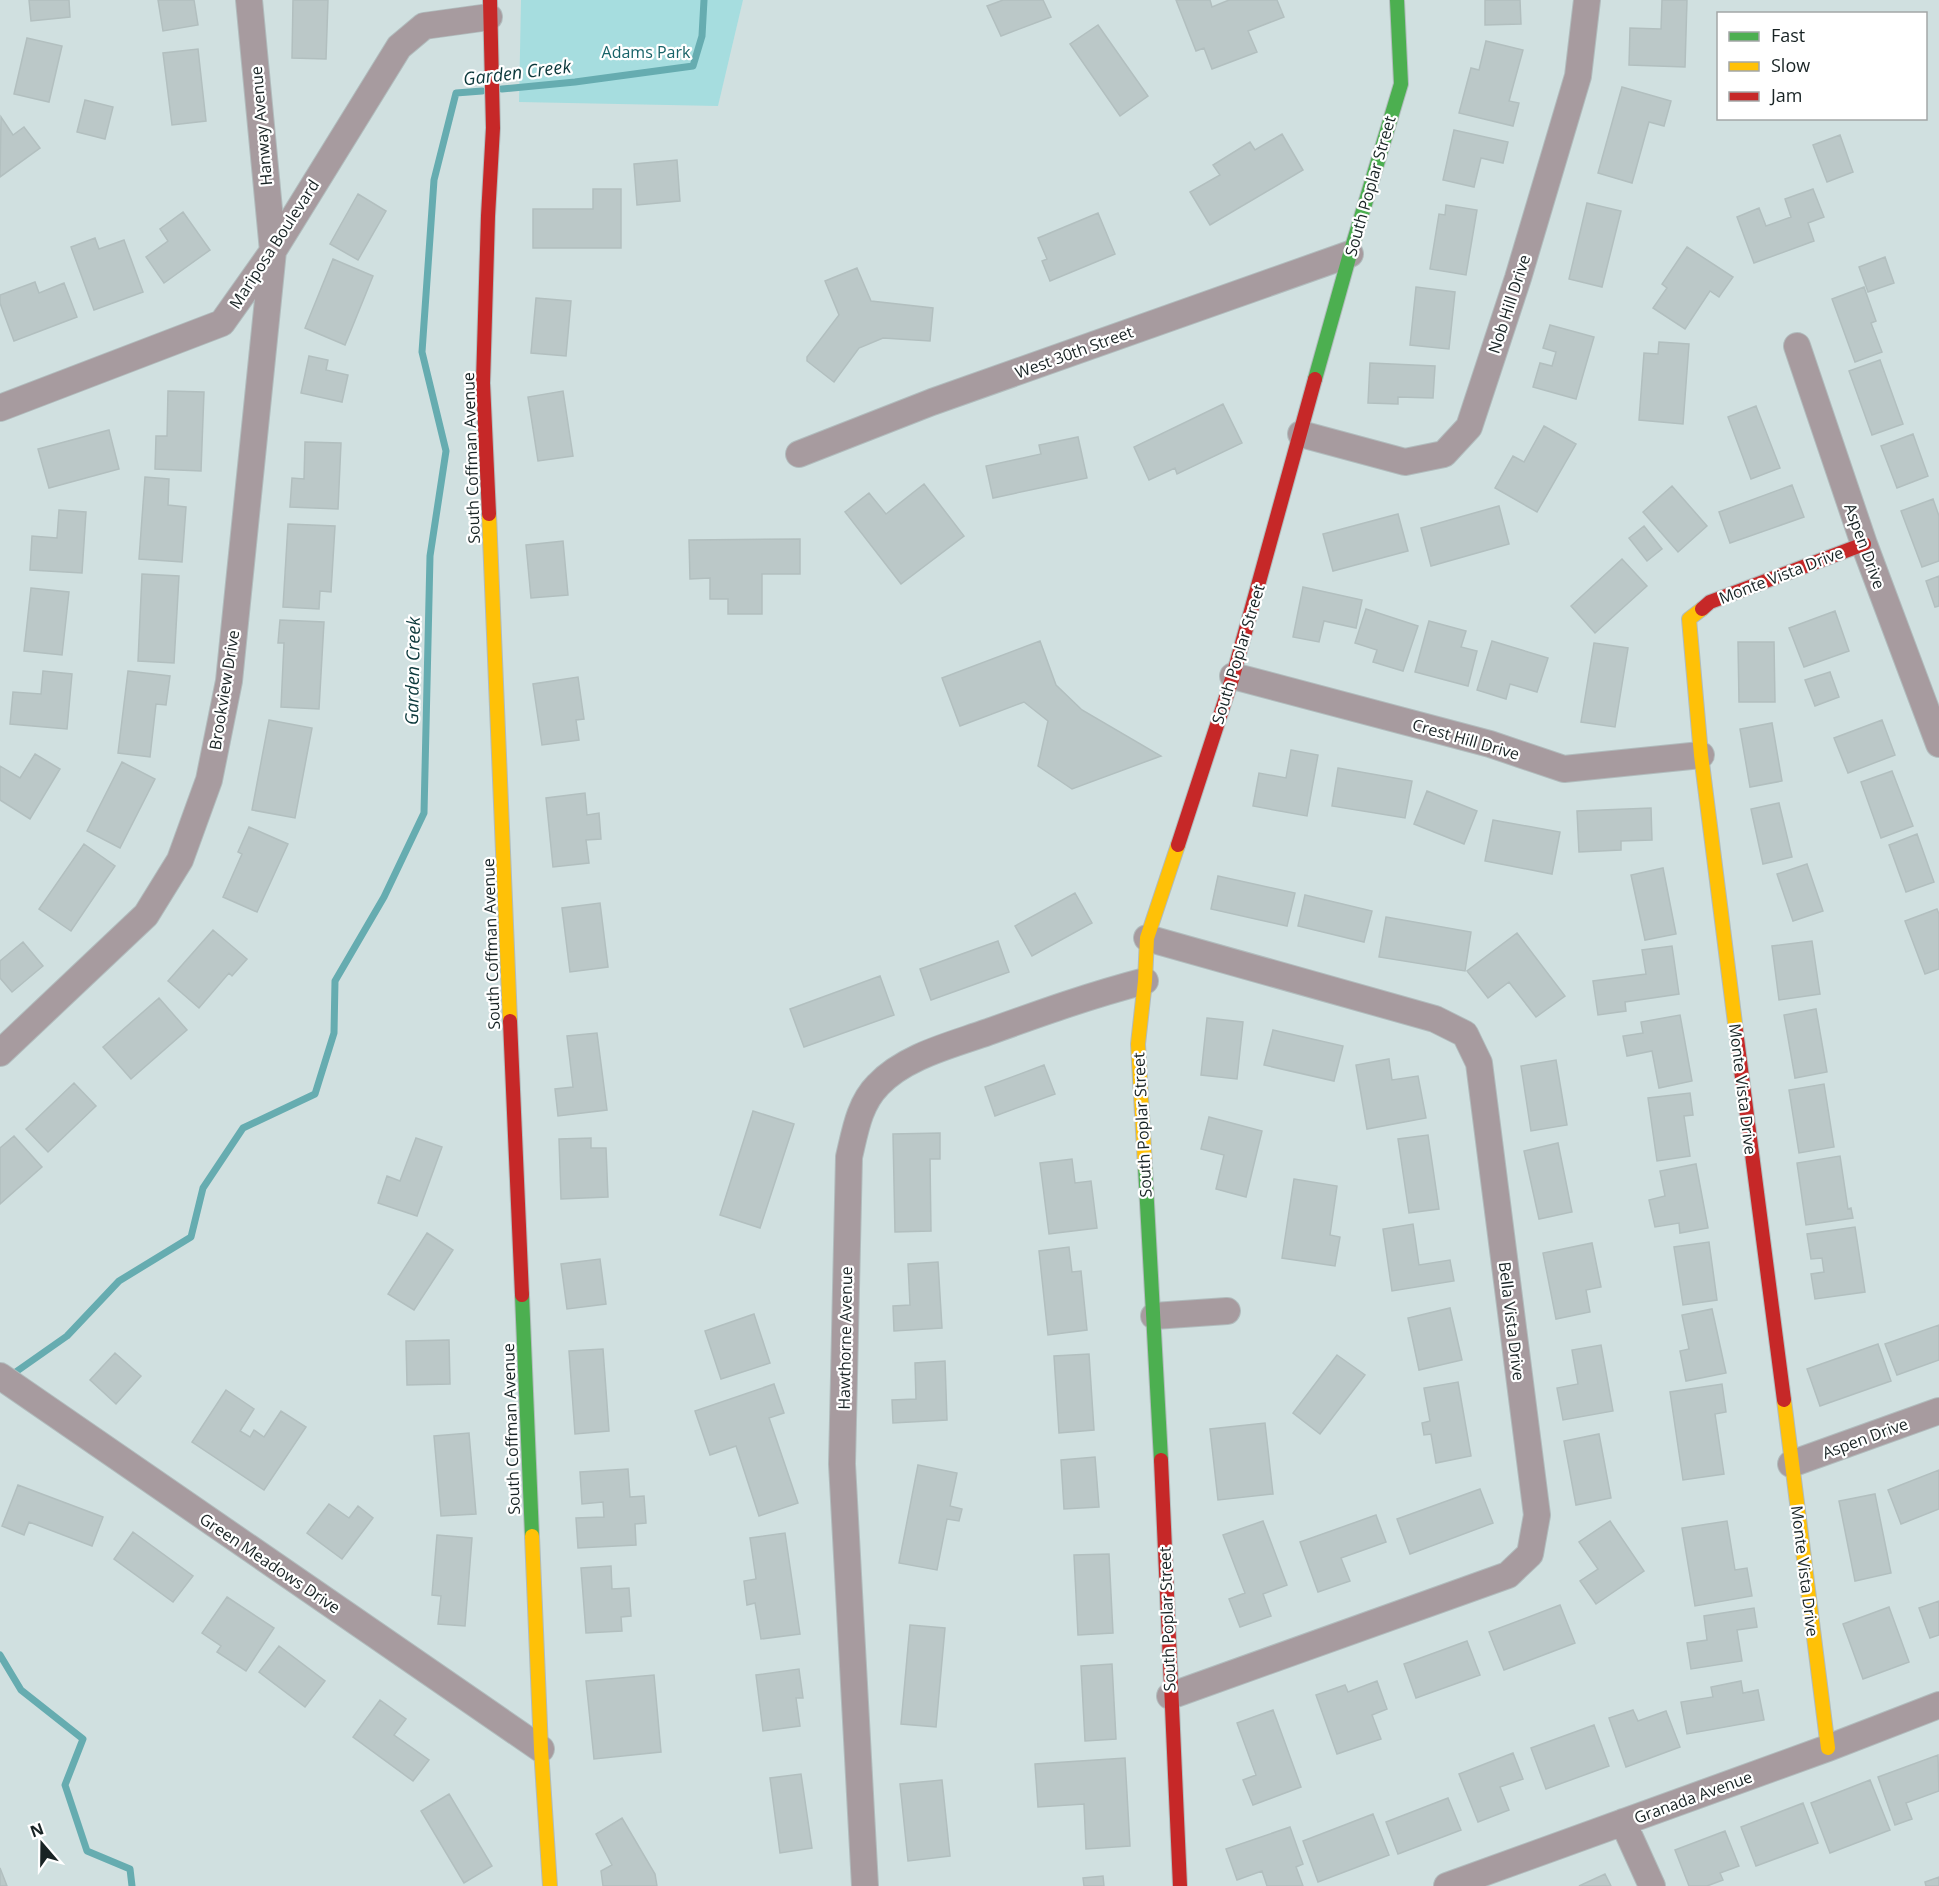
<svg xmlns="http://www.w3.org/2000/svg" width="1939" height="1886" font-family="'Open Sans',sans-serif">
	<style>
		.green { fill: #a6dddf }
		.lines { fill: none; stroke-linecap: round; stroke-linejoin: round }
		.stream { stroke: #66acb0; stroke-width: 7 }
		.building { fill: #bbc8c8; stroke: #b2bfbf; stroke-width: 1.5 }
		.street-casing { stroke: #b1bcbd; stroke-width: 28 }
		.fast-casing { stroke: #b1bcbd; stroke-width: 16 }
		.slow-casing { stroke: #b1bcbd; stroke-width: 16 }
		.jam-casing { stroke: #b1bcbd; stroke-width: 16 }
		.street { stroke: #a79b9f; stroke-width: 26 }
		.fast { stroke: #4caf50; stroke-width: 14 }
		.slow { stroke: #ffc107; stroke-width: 14 }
		.jam { stroke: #c62828; stroke-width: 14 }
		.labels { text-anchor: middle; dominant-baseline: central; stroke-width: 4.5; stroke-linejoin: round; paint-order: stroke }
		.park-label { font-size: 16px; fill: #186368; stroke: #fff }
		.street-label { font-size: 16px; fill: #182324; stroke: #fff }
		.water-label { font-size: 18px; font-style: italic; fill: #0b383b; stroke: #fff }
	</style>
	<rect width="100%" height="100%" fill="#d0e0e0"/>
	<path class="green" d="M521 0H743L718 106 519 102Z"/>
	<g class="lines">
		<path class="stream" d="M502 89 575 82 693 66 702 36 704 0
			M10 1376 67 1336 119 1281 191 1237 203 1188 243 1128 315 1094 334 1033 335 981 384 897 424 813 430 556 446 451 422 352 434 180 456 93 482 91
			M0 1655 21 1690 83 1739 65 1785 87 1851 130 1869 132 1886"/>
	</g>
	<path class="building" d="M29 0H69L70 17 31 21Z
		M158 0H194L198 25 163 31Z
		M293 0H328L326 59 292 58Z
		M1003 0H1043L1051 17 1001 36 987 6Z
		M1176 0H1210L1212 7 1229 0H1277L1284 17 1248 31 1257 52 1212 69 1204 48 1196 51Z
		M1485 0H1520L1521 24 1485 25Z
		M1662 0H1687L1685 67 1629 65 1630 28 1661 29Z
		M1098 25 1148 96 1120 116 1070 44Z
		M27 38 62 46 49 102 14 94Z
		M1486 41 1523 50 1509 101 1519 103 1513 126 1459 113 1471 68 1479 70Z
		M198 49 206 121 172 125 163 53Z
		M1622 87 1671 101 1664 126 1649 122 1632 183 1598 173Z
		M85 100 113 107 105 139 77 132Z
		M1 117 13 135 24 127 40 148 0 177Z
		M1454 130 1508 142 1503 163 1481 158 1474 187 1443 180Z
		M1282 134 1303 170 1210 225 1190 192 1220 175 1213 165 1250 142 1255 150Z
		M1840 135 1853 172 1827 182 1813 145Z
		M677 160 680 201 637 205 634 164Z
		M593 189H621V248H533V209H593Z
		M1813 189 1824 217 1808 223 1814 241 1754 263 1737 217 1759 208 1766 226 1791 217 1785 199Z
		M358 194 386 211 358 260 330 244Z
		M1587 203 1621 211 1602 287 1569 279Z
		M1446 205 1477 210 1466 275 1430 269 1439 214 1445 215Z
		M183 212 210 250 164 283 146 257 168 241 160 229Z
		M1098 213 1115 254 1050 281 1042 261 1047 259 1038 238Z
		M95 238 99 249 124 240 143 292 94 310 71 247Z
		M1687 247 1733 277 1719 297 1710 291 1685 329 1653 308 1667 288 1662 284Z
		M1885 257 1894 283 1868 292 1859 267Z
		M333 259 373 276 345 345 305 328Z
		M857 268 871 301 933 308 930 341 883 338 859 348 834 382 807 361V357L839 315 825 281Z
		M35 282 39 293 64 283 77 317 14 341 0 303V295Z
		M1416 287 1455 292 1449 349 1410 345Z
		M1864 287 1876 321 1871 323 1882 352 1855 362 1832 299Z
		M536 298 571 301 566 356 531 353Z
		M1550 325 1594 337 1576 399 1533 387 1540 363 1552 366 1556 352 1543 348Z
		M1659 342 1689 344 1683 424 1639 420 1644 353 1658 354Z
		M309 356 328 360 326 370 348 375 342 402 301 393Z
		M1880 360 1903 424 1872 435 1849 371Z
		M1370 363 1435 366 1433 398 1398 397V404L1368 403Z
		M168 391 204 392 201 471 155 469 156 436H167Z
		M563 391 573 456 538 461 528 397Z
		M1223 404 1242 443 1177 474 1175 468 1149 480 1134 447Z
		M1756 406 1780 468 1751 479 1728 417Z
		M1544 426 1576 444 1537 512 1495 488 1513 456 1524 462Z
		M109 430 119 469 49 488 38 449Z
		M1913 434 1928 476 1897 488 1881 446Z
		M1078 437 1087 478 993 498 986 466 1041 454 1039 445Z
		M305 442 341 443 338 509 290 507 292 478 304 479Z
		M145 477 169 479 168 505 186 507 182 562 139 559Z
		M924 484 964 536 901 584 845 512 869 493 886 514Z
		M1792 485 1804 517 1730 543 1719 512Z
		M1672 486 1707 526 1678 552 1643 512Z
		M1933 499 1939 516V561L1922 567 1901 511Z
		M1499 506 1509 544 1431 566 1421 528Z
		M59 510 86 512 82 573 30 570 32 536 57 538Z
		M1398 514 1408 551 1333 571 1323 534Z
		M288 524 335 526 331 592 320 591 319 609 283 607Z
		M1644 526 1662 549 1647 561 1629 538Z
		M800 539V574H762V614H728V599H710V578L690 579 689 540Z
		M563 541 568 595 531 598 526 545Z
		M1622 559 1647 586 1595 633 1571 606Z
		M142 574 179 576 174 663 138 661Z
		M1939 576V606L1935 607 1926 581Z
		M1303 587 1362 600 1356 628 1324 621 1319 642 1293 637Z
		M31 588 69 592 62 655 24 651Z
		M1366 609 1418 626 1403 671 1373 662 1377 650 1355 643Z
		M1835 611 1849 651 1804 667 1789 628Z
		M280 620 324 622 319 709 281 707 284 643H278Z
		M1429 621 1466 631 1461 647 1477 651 1468 686 1415 672Z
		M1040 641 1056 685 1082 710 1161 756 1072 789 1038 766 1048 721 1024 702 960 726 942 678Z
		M1492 641 1548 658 1537 692 1510 684 1506 699 1477 690Z
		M1738 642H1774L1775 702H1739Z
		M1594 643 1628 648 1615 727 1581 722Z
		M43 671 72 674 67 729 10 724 13 692 41 694Z
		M128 671 170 676 166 705 156 704 150 757 118 753Z
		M1830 672 1839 697 1815 706 1805 680Z
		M578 677 584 719 576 720 579 740 542 745 533 684Z
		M269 720 312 728 295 818 252 810Z
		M1882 720 1895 755 1848 773 1834 738Z
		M1772 723 1782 781 1750 787 1740 729Z
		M1291 750 1318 755 1307 816 1253 806 1259 773 1286 778Z
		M35 754 60 769 30 819 0 800V766L20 778Z
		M122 762 155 779 120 848 87 831Z
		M1338 768 1412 781 1405 818 1332 806Z
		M1892 771 1913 826 1881 838 1861 782Z
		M1427 791 1477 811 1464 844 1414 824Z
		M585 793 587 815 599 813 601 839 586 840 589 863 553 867 546 798Z
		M1779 803 1792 857 1763 864 1751 809Z
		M1651 808 1652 840 1621 841V850L1579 852 1577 811Z
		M1493 820 1560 832 1552 874 1485 861Z
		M249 827 288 844 257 912 223 897 242 854 238 852Z
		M1917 834 1934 882 1906 892 1889 845Z
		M84 844 115 866 71 931 39 909Z
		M1807 864 1823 911 1793 921 1777 874Z
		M1663 868 1676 934 1645 940 1631 875Z
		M1218 876 1295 893 1287 926 1211 909Z
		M1075 893 1092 923 1032 956 1015 926Z
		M1305 895 1372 911 1364 942 1298 926Z
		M600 903 608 967 570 972 562 908Z
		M1937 909 1939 914V969L1925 974 1905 921Z
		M1386 917 1471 932 1465 971 1379 957Z
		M213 930 247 959 232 976 229 973 199 1008 168 981Z
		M1517 933 1565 996 1536 1017 1509 982 1488 998 1467 971Z
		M998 941 1009 972 931 1000 920 969Z
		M1812 941 1820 994 1779 1000 1772 946Z
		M23 942 43 966 12 992 0 978V961Z
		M1672 946 1679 994 1625 1002 1626 1011 1598 1015 1593 981 1646 974 1642 950Z
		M880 976 894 1015 804 1047 790 1009Z
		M159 998 187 1030 131 1079 103 1047Z
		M1816 1009 1827 1072 1795 1078 1784 1015Z
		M1680 1015 1692 1081 1659 1088 1652 1051 1627 1056 1623 1036 1643 1033 1641 1022Z
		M1207 1018 1243 1022 1237 1079 1201 1075Z
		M1273 1030 1343 1046 1334 1081 1264 1065Z
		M597 1033 607 1110 558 1116 555 1089 573 1087 567 1036Z
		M1389 1059 1392 1080 1418 1076 1426 1118 1367 1129 1356 1065Z
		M1556 1060 1567 1125 1531 1131 1521 1066Z
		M1044 1065 1055 1094 995 1116 985 1087Z
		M74 1083 96 1106 48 1152 26 1129Z
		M1824 1084 1834 1147 1799 1153 1789 1090Z
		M1690 1093 1693 1115 1684 1116 1690 1156 1657 1161 1648 1098Z
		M753 1111 794 1124 760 1228 720 1215Z
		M1209 1117 1262 1131 1246 1197 1216 1189 1224 1155 1201 1149Z
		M940 1133V1159H930L931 1231 895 1232 893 1134Z
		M1428 1135 1439 1209 1409 1213 1398 1139Z
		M14 1136 42 1167 0 1204V1148Z
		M416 1138 442 1147 417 1216 378 1203 387 1176 400 1181Z
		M591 1138V1148H606L608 1197 561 1199 559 1139Z
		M1558 1143 1572 1212 1539 1219 1524 1151Z
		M1840 1156 1848 1209 1851 1208 1853 1218 1806 1225 1797 1163Z
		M1072 1159 1075 1183 1091 1181 1097 1228 1049 1234 1040 1163Z
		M1696 1164 1708 1228 1680 1233 1679 1223 1655 1227 1649 1200 1665 1196 1660 1171Z
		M1294 1179 1337 1186 1330 1235 1340 1237 1335 1266 1282 1258Z
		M1413 1224 1419 1265 1450 1260 1454 1281 1392 1291 1383 1229Z
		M1855 1227 1865 1292 1815 1299 1811 1274 1824 1272 1822 1258 1811 1259 1807 1234Z
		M427 1233 453 1250 414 1310 388 1294Z
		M1709 1242 1717 1300 1683 1305 1674 1247Z
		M1592 1243 1601 1287 1586 1290 1590 1312 1556 1319 1543 1253Z
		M1069 1247 1072 1272 1081 1271 1087 1330 1048 1335 1039 1251Z
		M600 1259 606 1304 567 1309 561 1264Z
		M938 1262 942 1328 894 1331 893 1306 910 1305 908 1264Z
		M1450 1308 1462 1360 1419 1370 1408 1318Z
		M1712 1309 1726 1373 1686 1381 1680 1351 1689 1349 1682 1315Z
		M754 1314 770 1363 721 1379 705 1331Z
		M1939 1325V1360L1897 1375 1885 1344Z
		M449 1340 450 1384 407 1385 406 1341Z
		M1878 1344 1891 1381 1820 1406 1807 1369Z
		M1601 1345 1613 1411 1563 1420 1557 1388 1578 1384 1572 1350Z
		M603 1349 609 1431 575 1434 569 1351Z
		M115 1353 141 1376 116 1404 90 1380Z
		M1089 1354 1094 1430 1059 1433 1054 1356Z
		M1337 1355 1365 1375 1320 1434 1293 1413Z
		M945 1361 947 1420 893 1423 892 1400 916 1399 915 1363Z
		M1458 1382 1471 1456 1436 1463 1431 1434 1424 1435 1422 1423 1430 1421 1424 1388Z
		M774 1384 784 1413 769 1418 798 1503 759 1516 736 1446 710 1455 695 1411Z
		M1722 1384 1726 1412 1715 1414 1724 1474 1683 1480 1670 1392Z
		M226 1390 254 1409 240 1431 250 1437 254 1430 264 1437 281 1411 306 1427 264 1490 192 1442Z
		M1265 1423 1273 1494 1218 1500 1210 1429Z
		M469 1433 476 1514 441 1516 434 1436Z
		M1599 1434 1611 1498 1576 1505 1564 1441Z
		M1095 1457 1099 1507 1064 1509 1061 1460Z
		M918 1465 957 1473 950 1506 962 1509 959 1521 947 1519 937 1570 899 1563Z
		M628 1469 630 1497 644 1496 646 1523 635 1524 636 1545 578 1548 576 1518 604 1517 603 1502 582 1504 580 1472Z
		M1939 1470V1509L1901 1524 1888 1490Z
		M18 1485 103 1517 92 1546 29 1522 24 1535 2 1526Z
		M1480 1489 1493 1523 1410 1554 1397 1519Z
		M1875 1494 1891 1573 1855 1581 1839 1501Z
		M329 1504 349 1518 358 1506 373 1518 342 1559 307 1533Z
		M1376 1515 1386 1542 1341 1558 1350 1581 1318 1592 1300 1542Z
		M1263 1521 1287 1585 1263 1594 1271 1616 1240 1627 1229 1599 1245 1593 1223 1535Z
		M1610 1521 1644 1571 1596 1604 1580 1581 1598 1569 1579 1542Z
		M1727 1521 1735 1570 1747 1568 1752 1596 1695 1606 1682 1528Z
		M133 1532 193 1576 173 1602 114 1559Z
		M785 1533 800 1634 761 1639 755 1603 747 1605 744 1581 756 1579 750 1538Z
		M437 1535 472 1538 465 1626 438 1624 441 1596 432 1595Z
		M1109 1554 1113 1633 1078 1635 1074 1555Z
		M611 1566 612 1589 629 1588 631 1616 621 1617 622 1631 586 1633 581 1568Z
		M227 1597 274 1628 246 1671 217 1652 221 1646 202 1633Z
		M1939 1601V1635L1930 1638 1919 1608Z
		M1560 1605 1575 1643 1504 1670 1489 1632Z
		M1889 1607 1909 1662 1863 1679 1843 1624Z
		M1754 1608 1757 1627 1737 1630 1742 1661 1691 1669 1687 1643 1707 1640 1704 1616Z
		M910 1625 945 1628 936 1727 901 1724Z
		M1467 1641 1480 1675 1416 1698 1404 1664Z
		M279 1646 325 1681 305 1707 259 1672Z
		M1112 1664 1116 1739 1085 1741 1081 1666Z
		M799 1669 803 1698H796L800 1726 763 1731 756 1675Z
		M654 1675 661 1752 594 1759 586 1681Z
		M1377 1681 1387 1709 1372 1715 1381 1739 1337 1754 1316 1695 1345 1685 1348 1692Z
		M1741 1681 1743 1693 1758 1690 1764 1720 1687 1734 1681 1702 1713 1697 1711 1687Z
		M380 1700 406 1719 394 1735 429 1760 413 1781 353 1737Z
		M1273 1710 1301 1787 1253 1805 1243 1780 1256 1775 1237 1723Z
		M1633 1710 1638 1721 1666 1711 1680 1747 1626 1767 1609 1718Z
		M1594 1725 1609 1766 1546 1789 1531 1748Z
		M1513 1753 1523 1779 1500 1787 1509 1810 1478 1822 1459 1774Z
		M1938 1755 1939 1791 1906 1803 1912 1819 1895 1825 1878 1777Z
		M1125 1758 1130 1846 1086 1849 1084 1804 1038 1807 1035 1764Z
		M801 1774 812 1848 780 1853 770 1778Z
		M942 1780 950 1856 908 1861 900 1784Z
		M1870 1780 1890 1830 1830 1853 1811 1803Z
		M449 1794 492 1866 464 1883 421 1811Z
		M1448 1798 1461 1830 1398 1854 1386 1822Z
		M1803 1803 1818 1843 1756 1866 1741 1827Z
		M1373 1814 1389 1855 1318 1882 1303 1841Z
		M622 1818 655 1874 657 1886H603L601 1871 612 1865 596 1834Z
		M1290 1827 1303 1864 1296 1867 1303 1886H1267L1262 1871 1237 1880 1226 1849Z
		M1725 1831 1739 1866 1720 1873 1723 1880 1707 1886H1689L1675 1850Z
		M0 1868 7 1886H0Z
		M1605 1874 1611 1886H1579Z
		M1103 1876 1104 1886H1084L1083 1878Z
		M1939 1877V1886H1926L1925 1882Z"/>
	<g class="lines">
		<g class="street-casing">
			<path id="street" d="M1797 346 1864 544 1939 744
				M0 408 222 323 273 251 399 47 424 26 489 17
				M1301 434 1405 462 1444 454 1469 427 1518 278 1578 76 1587 0
				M799 454 932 402 1350 254
				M1233 676 1490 744 1564 769 1701 755
				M1147 938 1435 1019 1465 1034 1479 1063 1537 1515 1530 1554 1508 1575 1170 1696
				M0 1053 146 915 180 860 209 780 229 681 273 251 249 0
				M1154 1316 1227 1311
				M0 1376 541 1749
				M1791 1464 1939 1411
				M1623 1822 1652 1886
				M865 1886 842 1464 849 1157C855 1132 859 1104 878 1085 905 1056 952 1045 988 1032 1041 1013 1091 995 1145 981
				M1447 1886 1828 1748 1939 1705"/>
		</g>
		<g class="fast-casing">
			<path id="fast" d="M1315 379 1350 254 1401 84 1397 0
				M1145 1166 1161 1460
				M522 1295 532 1536"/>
		</g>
		<g class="slow-casing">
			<path id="slow" d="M489 514 510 1021
				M1702 609 1689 619 1701 755 1736 1031
				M1145 1166 1138 1044 1145 981 1147 938 1178 845
				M1784 1400 1828 1748
				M532 1536 541 1749 550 1886"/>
		</g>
		<g class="jam-casing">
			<path id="jam" d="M489 514 483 383 488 216 493 128 490 0
				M1702 609 1710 602 1864 544
				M1178 845 1233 676 1315 379
				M510 1021 522 1295
				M1736 1031 1784 1400
				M1161 1460 1180 1886"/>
		</g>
		<use href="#street" class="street"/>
		<use href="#fast" class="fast"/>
		<use href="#slow" class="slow"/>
		<use href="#jam" class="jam"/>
	</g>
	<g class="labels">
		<g class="park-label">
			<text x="646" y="52">Adams Park</text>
		</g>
		<g class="street-label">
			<text transform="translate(261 126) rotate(-95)">Hanway Avenue</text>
			<text transform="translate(1370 186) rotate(-74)">South Poplar Street</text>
			<text transform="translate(274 244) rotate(-57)">Mariposa Boulevard</text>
			<text transform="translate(1509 304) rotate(-72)">Nob Hill Drive</text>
			<text transform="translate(1074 352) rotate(-20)">West 30th Street</text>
			<text transform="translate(471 458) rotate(-92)">South Coffman Avenue</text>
			<text transform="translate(1865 546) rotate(70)">Aspen Drive</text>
			<text transform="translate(1781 575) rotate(-21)">Monte Vista Drive</text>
			<text transform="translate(1238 654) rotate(-73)">South Poplar Street</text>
			<text transform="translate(224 690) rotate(-81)">Brookview Drive</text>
			<text transform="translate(1466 739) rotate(16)">Crest Hill Drive</text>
			<text transform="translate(491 944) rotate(-92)">South Coffman Avenue</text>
			<text transform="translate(1743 1089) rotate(83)">Monte Vista Drive</text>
			<text transform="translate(1142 1125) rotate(-93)">South Poplar Street</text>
			<text transform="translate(1512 1321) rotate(83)">Bella Vista Drive</text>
			<text transform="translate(845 1338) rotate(-89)">Hawthorne Avenue</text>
			<text transform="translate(511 1429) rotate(-92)">South Coffman Avenue</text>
			<text transform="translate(1865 1438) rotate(-20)">Aspen Drive</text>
			<text transform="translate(270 1563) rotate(34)">Green Meadows Drive</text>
			<text transform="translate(1805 1571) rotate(83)">Monte Vista Drive</text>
			<text transform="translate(1167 1619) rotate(-92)">South Poplar Street</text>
			<text transform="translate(1693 1797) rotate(-20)">Granada Avenue</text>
		</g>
		<g class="water-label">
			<text transform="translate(517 72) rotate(-7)">Garden Creek</text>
			<text transform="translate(412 671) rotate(-89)">Garden Creek</text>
		</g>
	</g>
	<rect x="1717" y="12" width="210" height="108" fill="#ffffff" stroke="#a3a7a7" stroke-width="1.5"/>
	<rect x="1729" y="32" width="30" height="9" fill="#4caf50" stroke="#a3a7a7" stroke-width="1.5"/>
	<text x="1771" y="42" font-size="18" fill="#182324">Fast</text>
	<rect x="1729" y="62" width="30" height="9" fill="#ffc107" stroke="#a3a7a7" stroke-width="1.5"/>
	<text x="1771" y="72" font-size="18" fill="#182324">Slow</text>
	<rect x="1729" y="92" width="30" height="9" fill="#c62828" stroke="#a3a7a7" stroke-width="1.5"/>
	<text x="1771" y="102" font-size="18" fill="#182324">Jam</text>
	<g transform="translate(42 1844) rotate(340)" stroke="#ffffff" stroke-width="4.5" paint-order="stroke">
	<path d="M0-4.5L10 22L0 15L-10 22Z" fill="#182324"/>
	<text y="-9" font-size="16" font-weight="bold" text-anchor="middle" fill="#182324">N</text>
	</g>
</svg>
